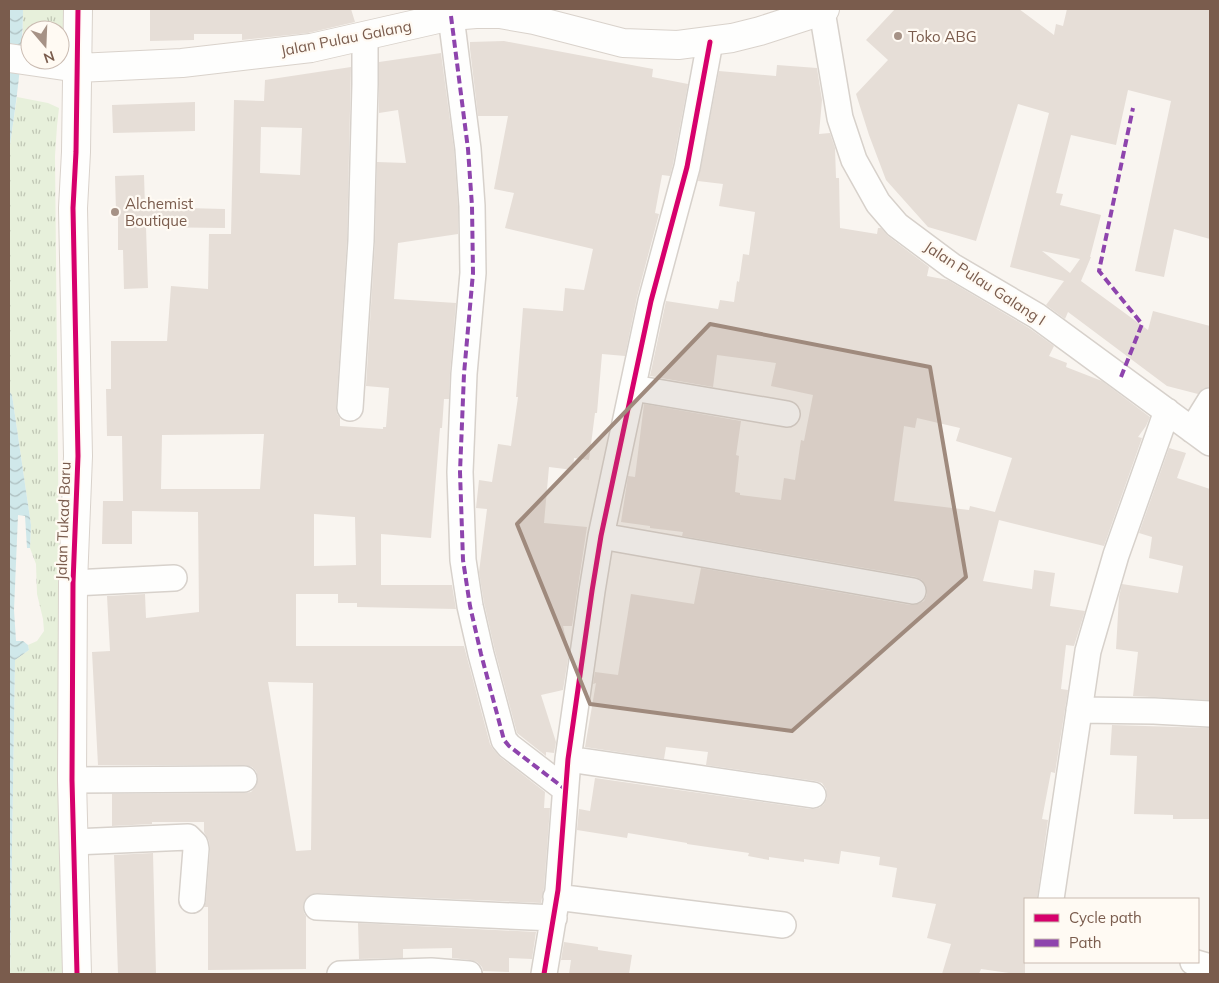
<svg xmlns="http://www.w3.org/2000/svg" width="1219" height="983" font-family="Mulish,sans-serif">
	<style>
		.grass { fill: url(#grass-tufts) }
		.water { fill: url(#water-waves) }
		.building { fill: #e6ded7; fill-rule: evenodd }
		.lines { fill: none; stroke-linecap: round; stroke-linejoin: round }
		.street-casing { stroke: #d7d1cb; stroke-width: 28 }
		.secondary-casing { stroke: #d9d2cb; stroke-width: 30 }
		.street { stroke: #fefefd; stroke-width: 25 }
		.secondary { stroke: #fefefd; stroke-width: 28 }
		.quiet { stroke: #8e44ad; stroke-width: 4; stroke-dasharray: 8 4; stroke-linecap: butt }
		.cycleway-casing { stroke: #fffaf3; stroke-width: 8 }
		.cycleway { stroke: #d6006c; stroke-width: 5 }
		.marked { fill: #9f8a7d; fill-opacity: 0.2; stroke: #9f8a7d; stroke-width: 4; stroke-linejoin: round }
		.poi-dot { fill: #a69286; stroke: #fffaf3; stroke-width: 2 }
		.labels { text-anchor: middle; dominant-baseline: central; stroke-width: 4.5; stroke-linejoin: round; paint-order: stroke }
		.poi-label { font-size: 15px; fill: #7a5c4d; stroke: #fffaf3; text-anchor: start }
		.street-label { font-size: 15px; fill: #7a5c4d; stroke: #fffaf3 }
	</style>
	<defs>
		<pattern id="grass-tufts" width="24" height="20" patternUnits="userSpaceOnUse" patternTransform="scale(1.25)"><rect width="24" height="20" fill="#e7f0db"/><path d="M3 7l-1-3M5 7V3M7 7l1-3M15 17l-1-3M17 17v-4M19 17l1-3" fill="none" stroke="#c0c6b4"/></pattern>
		<pattern id="water-waves" width="16" height="10" patternUnits="userSpaceOnUse" patternTransform="scale(1.25)"><rect width="16" height="10" fill="#d0e8ea"/><path d="M0 5q4-4 8 0t8 0" fill="none" stroke="#aebfc0"/></pattern>
	</defs>
	<rect width="100%" height="100%" fill="#f9f5f0"/>
	<path class="grass" d="M23 9H67V44L60 45V30H30V39L23 38Z
		M17 97 48 103 59 108 57 126 55 156 63 974H10L15 660 29 650 28 645 37 641 44 631 43 619 37 594 36 564 30 548 31 525 12 395 9 391V152Z"/>
	<path class="water" d="M9 9H23C23 57 16 104 9 152Z
		M9 391 12 395 31 525 30 548H27L25 516 18 515 14 610 16 641H23L28 645 29 650 15 660 10 974H9Z"/>
	<path class="building" d="M150 9H351L355 22 308 33 242 40V34H194V40L150 41Z
		M895 9H1019L1054 35 1056 24 1063 26 1067 9H1210V239L1174 229 1164 277 1135 271 1171 101 1128 90 1116 145 1071 135 1056 193 1063 194 1060 205 1101 215 1090 257H1091L1081 281 1148 330 1153 311 1210 326V381L1209 387 1203 389 1198 394 1167 386 1068 312 1065 319 1046 305 1064 281 1010 267 1049 113 1018 104 976 241 928 227 886 180 869 135 856 94 888 60 866 40ZM1042 251 1080 259 1070 273Z
		M504 41 653 69 652 77 688 84 673 164 670 176 662 175 655 213 659 214 637 297 625 356 602 354 597 413H595L589 460 574 458 573 470 549 467 544 523 587 527 572 626H563L569 653 563 690 541 695 556 742 554 753 546 752V756L517 733 495 651 484 603 479 572 487 509 476 508 479 480 492 482 498 444 511 446 518 397H516L523 308 563 311 565 288 584 290 593 249 505 228 514 193 494 189 508 116H478L470 49V42Z
		M441 53 454 150 458 207V234L398 243 394 299 456 303 450 373 449 399H444L442 428H440L431 538 381 534V585H452L456 609 357 607V603H338V594H296V646H464L490 744 493 749 500 757 545 792 544 808H550L544 888 541 903 317 893 310 895 305 900 303 906 304 913 306 916V969L208 970V907H204L206 901 210 850 209 841 204 832V822H152V824L112 826V794L244 793 251 792 256 786 258 778 256 771 252 767 244 765H98L92 652 110 651 107 596 145 594 146 618 199 612 198 512 132 511V544H102L103 501H123L122 436H107L106 389H111V341H167L171 286 208 289 209 234H231L234 100 264 101 265 80 351 67 347 240 336 408 337 414 340 418V426L383 429V427H386L389 388 366 386 375 242 377 162 406 163 398 110 379 113V62ZM261 127 302 128 300 175 260 173ZM264 434 260 489H161L162 435ZM314 514 355 517 356 565 314 566ZM268 682 313 683 311 850 296 851Z
		M777 65 817 68 822 100 819 134 830 133 835 148 836 178H839L840 228 877 234 878 228H881L888 236 929 267 927 276 948 280 1029 328 1054 346 1049 356 1067 363 1066 367 1102 381 1150 417 1146 426 1138 437 1142 438 1104 546 999 520 983 581 1032 589 1034 570 1055 573 1050 606 1085 611 1074 646 1066 645 1061 689 1068 690 1055 773 1051 772 1042 819 1048 820 1037 899H1025V974H1016L981 969 979 974H942L951 944 927 938 936 904 892 897 897 868 879 865 880 857 841 851 839 864 804 859V862L769 857V860L748 856 749 853 687 844V843L628 833 627 838 577 830 579 809 590 811 595 778 811 809 819 808 824 804 827 798 826 789 822 783 815 781 706 765 708 752 666 747 664 759 585 747 596 683 593 684 595 672 618 675 631 594 694 604 701 568 910 605 918 604 924 601 927 594 926 586 922 580 916 577 682 536 683 532 650 528V526L621 522 628 476 635 477 644 404 741 421 736 455 739 456 735 492 740 493V495L781 500 784 478 795 480 801 440 804 441 813 395 771 386 776 363 717 355 713 387 650 376 666 301 718 309 720 300 734 302 737 281 739 282 743 254 749 255 755 212 719 206 723 184 698 181 719 71 776 76ZM917 418 960 428 956 441 1012 458 995 512 970 506 969 510 894 501 904 426 915 428Z
		M195 102V131L113 133 112 105Z
		M144 175 145 207 225 209V228L146 227 148 288 124 289 123 250H118V211H116L115 176Z
		M1169 448 1186 453 1177 478 1210 489V700L1133 696 1138 652 1116 649 1119 597 1122 584 1178 593 1183 566 1149 558 1152 537 1139 533Z
		M1112 725 1210 728V819H1173V815L1134 814 1137 756 1110 755Z
		M153 853 156 974H118L114 855Z
		M358 923 536 932 532 959 509 958V972L483 971 482 967 477 962 470 960 452 958V948L403 949V958L359 959Z
		M564 942 598 947V950L632 955 629 974H569L571 960H561Z"/>
	<g class="lines">
		<g class="street-casing">
			<path id="street" d="M450 9 468 149 472 206 473 273 464 374 460 472 463 560 470 606 481 654 504 740 509 746 565 789
				M822 11 840 118 854 160 878 203 897 225 952 266 1037 316 1210 443
				M633 388 787 414
				M350 408 361 241 365 84V36
				M1192 430 1210 401
				M601 536 913 591
				M73 583 174 578
				M1079 710 1154 711 1210 714
				M568 759 813 795
				M72 780 244 779
				M74 842 188 837 195 844 196 849 192 900
				M556 897 783 925
				M1051 899 1088 651 1116 555 1167 411
				M317 907 554 918
				M1193 962 1210 967
				M340 974 431 971 469 974
				M544 974 558 890 568 759 592 591 601 536 651 301 687 167 710 42"/>
		</g>
		<g class="secondary-casing">
			<path id="secondary" d="M9 58 78 68 182 63 311 48 451 16 476 14H500L534 20 623 43 678 45 732 38 760 31 822 11 825 9
				M77 974 72 780 73 583 78 456 73 208 76 152 78 9"/>
		</g>
		<use href="#street" class="street"/>
		<use href="#secondary" class="secondary"/>
		<path class="quiet" d="M451 16 468 149 472 206 473 273 464 374 460 472 463 560 470 606 481 654 504 740 509 746 565 789
			M1121 377 1142 324 1099 271 1133 108"/>
		<g class="cycleway-casing">
			<path id="cycleway" d="M77 974 72 780 73 583 78 456 73 208 76 152 78 9
				M544 974 558 890 568 759 592 591 601 536 651 301 687 167 710 42"/>
		</g>
		<use href="#cycleway" class="cycleway"/>
	</g>
	<path class="marked" d="M710 324 930 367 966 577 792 731 590 704 517 524Z"/>
	<g class="poi-dot">
		<circle cx="898" cy="36" r="5"/>
		<circle cx="115" cy="212" r="5"/>
	</g>
	<g class="labels">
		<g class="poi-label">
			<text x="908" y="36">Toko ABG</text>
			<text x="125" y="203">Alchemist<tspan x="125" dy="17">Boutique</tspan></text>
		</g>
		<g class="street-label">
			<text transform="translate(346 38) rotate(-11)">Jalan Pulau Galang</text>
			<text transform="translate(985 283) rotate(33)">Jalan Pulau Galang I</text>
			<text transform="translate(63 521) rotate(-88)">Jalan Tukad Baru</text>
		</g>
	</g>
	<rect width="1219" height="983" fill="none" stroke="#7a5c4d" stroke-width="20"/>
	<rect x="1024" y="898" width="175" height="65" fill="#fffaf3" stroke="#cabbb1"/>
	<rect x="1034" y="914" width="25" height="8" fill="#d6006c" stroke="#cabbb1"/>
	<text x="1069" y="923" font-size="15" fill="#7a5c4d">Cycle path</text>
	<rect x="1034" y="939" width="25" height="8" fill="#8e44ad" stroke="#cabbb1"/>
	<text x="1069" y="948" font-size="15" fill="#7a5c4d">Path</text>
	<g transform="translate(45 45) rotate(161)"><circle r="24" fill="#fffaf3" stroke="#cabbb1"/>
	<path d="M0-4L9 19L0 12L-9 19Z" fill="#a69286"/>
	<text y="-8" font-size="14" font-weight="bold" text-anchor="middle" fill="#7a5c4d">N</text>
	</g>
</svg>
